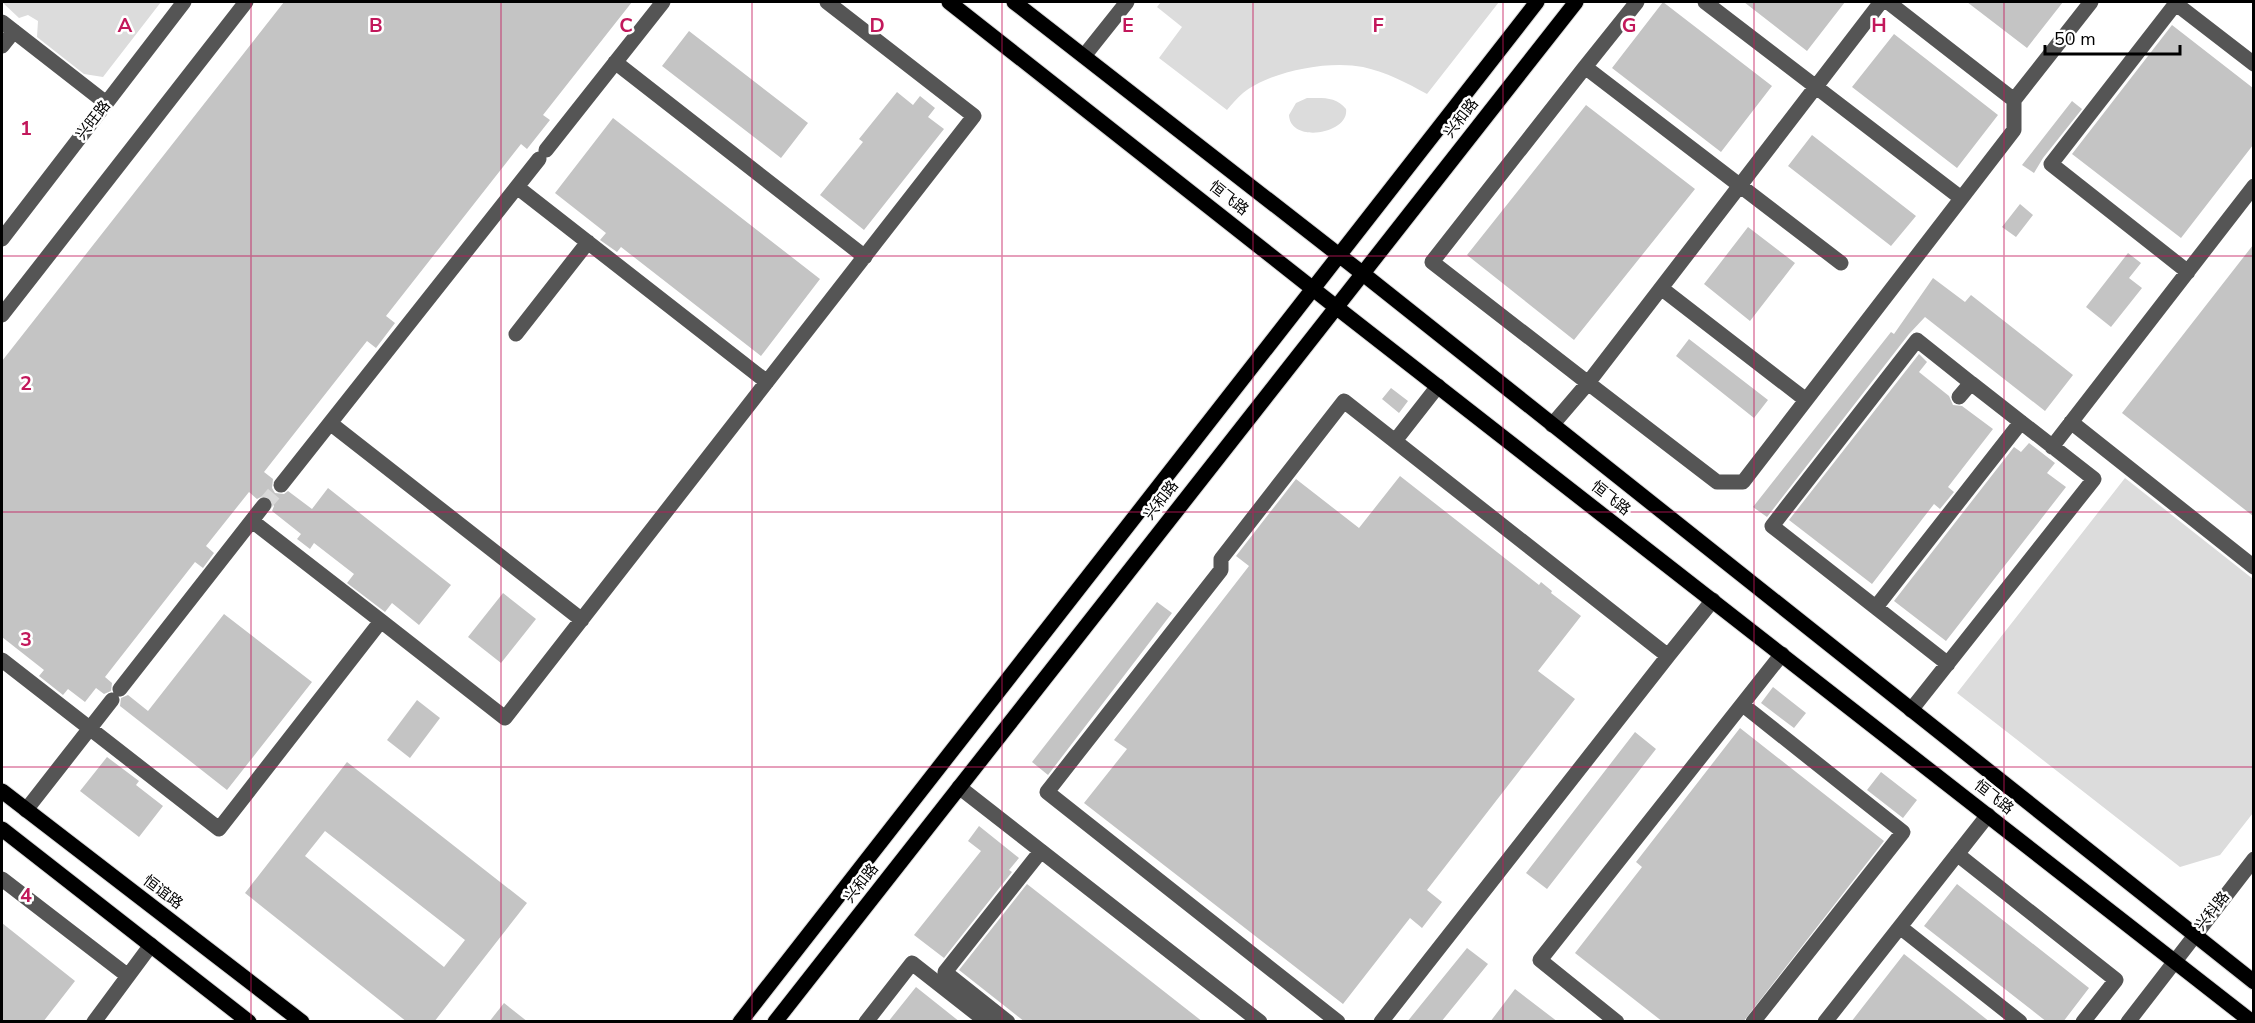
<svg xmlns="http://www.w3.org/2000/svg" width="2255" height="1023" font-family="'Nunito Sans','Noto Sans SC',sans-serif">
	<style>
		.green { fill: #dcdcdc }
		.building { fill: #c4c4c4; fill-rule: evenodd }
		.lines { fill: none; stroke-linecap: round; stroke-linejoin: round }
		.minor-tunnel { stroke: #d9d9d9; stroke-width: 15; stroke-dasharray: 15 8; stroke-linecap: butt }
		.major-casing { stroke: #dbdbdb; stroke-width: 17 }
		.minor { stroke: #555; stroke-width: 15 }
		.major { stroke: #000; stroke-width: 15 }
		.grid { fill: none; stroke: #c2185b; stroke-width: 1.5; stroke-opacity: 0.55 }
		.labels { text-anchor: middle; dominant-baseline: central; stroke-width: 5; stroke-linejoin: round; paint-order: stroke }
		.street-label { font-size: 15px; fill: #000; stroke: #fff }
		.grid-label { font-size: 20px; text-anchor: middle; font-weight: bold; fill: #c2185b; stroke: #fff; stroke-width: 5; stroke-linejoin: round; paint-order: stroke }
	</style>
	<rect width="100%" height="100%" fill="#fff"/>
	<path class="green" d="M2 2H161L103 77 84 74 37 37 38 21 28 15 19 18Z
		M1161 2H1499L1427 94C1407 83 1386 72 1363 67 1329 60 1270 71 1243 93 1237 98 1232 104 1227 110L1159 58 1182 27 1157 7Z
		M1307 98C1322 98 1336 96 1346 109 1350 134 1290 144 1289 115L1296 103Z
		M2125 478 2253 579V813L2220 855 2180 867 1957 693Z"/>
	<path class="building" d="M284 2H632L543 115 550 120 527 149 521 144 386 316 395 323 376 348 367 341 264 472 273 479 272 488 275 493 284 494 288 491 312 509 328 488 451 585 419 625 392 603 385 612 347 583 354 574 314 543 310 549 297 539 301 534 272 511 274 506 270 498 265 495 257 499 249 492 206 546 214 553 203 568 195 562 105 677 112 683 111 691 104 694 96 688 85 702 68 689 63 695 39 676 44 670 2 637V361Z
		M1663 2 1772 86 1721 152 1612 68Z
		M1744 2H1845L1807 51Z
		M1967 2H2063L2027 48Z
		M2172 25 2253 88V145L2181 238 2072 154Z
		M689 31 808 123 781 158 662 66Z
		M1894 34 1998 115 1957 168 1852 87Z
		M897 92 913 105 920 96 935 108 928 117 944 129 864 230 820 195 863 142 859 139Z
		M2072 101 2082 109 2043 158 2034 173 2022 165Z
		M1586 105 1695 189 1574 340 1467 255Z
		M613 118 820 279 761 356 621 247 617 252 600 240 606 233 555 193Z
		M1812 135 1916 216 1891 246 1788 166Z
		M2020 204 2033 215 2016 237 2002 227Z
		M1748 227 1795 263 1750 321 1704 284Z
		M2253 245V516L2122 413Z
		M2128 253 2141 263 2129 278 2142 288 2111 327 2086 307Z
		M1933 278 1965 302 1971 295 2073 375 2045 411 1925 317 1909 334 1767 517 1753 507 1891 332 1894 334Z
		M1689 339 1768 400 1754 418 1676 356Z
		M1919 354 1927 362 1919 372 1949 396 1953 405 1962 406 1993 429 1948 487 1954 492 1940 509 1934 504 1872 584 1789 520Z
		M1391 388 1408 401 1399 413 1382 399Z
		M2029 443 2055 463 2047 473 2066 487 1946 641 1894 601 2014 447 2021 452Z
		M1400 476 1539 585 1541 582 1552 591 1551 593 1581 616 1538 671 1575 699 1427 890 1442 902 1422 928 1410 918 1343 1004 1084 803 1127 749 1114 740 1249 566 1236 556 1296 479 1359 528Z
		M503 593 536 619 501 663 468 637Z
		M1157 602 1172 613 1048 775 1032 762Z
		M224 614 312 682 227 790 120 706 121 698 128 695 148 711Z
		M1773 687 1806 713 1794 728 1761 703Z
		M417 700 440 718 410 758 387 740Z
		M1740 728 1884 841 1743 1022H1663L1575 953 1642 867 1636 862Z
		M1635 732 1656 749 1547 889 1526 873Z
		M107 757 139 781 136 785 163 806 139 837 80 791Z
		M347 762 527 903 434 1022H407L245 893ZM325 831 465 940 444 967 305 856Z
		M1881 772 1917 800 1903 818 1867 790Z
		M979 826 1019 858 1009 870 1012 872 944 958 914 935 981 851 968 841Z
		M1027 884 1203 1022H1025L959 970Z
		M1957 884 2089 988 2063 1022H2047L1924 926Z
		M2 923 75 981 43 1022H2Z
		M1467 948 1488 964 1441 1022H1407Z
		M1904 954 1990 1022H1851Z
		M916 987 960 1022H888Z
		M1515 989 1558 1022H1490Z
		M504 1003 528 1022H489Z"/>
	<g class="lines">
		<path class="minor-tunnel" d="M264 505 281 485"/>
		<g class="major-casing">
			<path id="major" d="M949 2 1336 307 2252 1022
				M1014 2 1362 273 2254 982
				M2 791 302 1022
				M2 829 249 1022
				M740 1022 1537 2
				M775 1022 1576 2"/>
		</g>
		<path class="minor" d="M1637 2 1585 67 1841 263
			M1705 2 1961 198
			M1888 2 2014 100
			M2177 2 2051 164 2188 272
			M2175 3 2254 64
			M2 22 106 103
			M2 46 14 31
			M1084 56 1127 2
			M615 62 865 257
			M1585 67 1432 262 1588 383 1881 2
			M546 150 663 2
			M517 187 767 382
			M2 239 184 2
			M1661 288 1806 400
			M2 315 246 2
			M516 334 588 242
			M2071 422 2254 567
			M330 423 582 620
			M1552 425 1588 383 1717 482H1743L2014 130V100L2091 2
			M1395 441 1438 386
			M2052 447 2254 186
			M281 485 539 159
			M252 521 381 621
			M1876 607 2021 422
			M1668 656 1713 600
			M2 660 219 829 381 621 505 718 974 116 827 2
			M1948 664 1772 526 1917 340 1971 383
			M120 689 264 505
			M1743 705 1903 832 1753 1022
			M1911 710 2094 479 1971 383 1959 397
			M959 787 1260 1022
			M26 810 112 700
			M1957 854 2116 980 2083 1022
			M2 879 128 976
			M1900 927 2020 1022
			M94 1022 151 945
			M866 1022 912 963 987 1022
			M1008 1022 945 972 1041 851
			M1338 1022 1047 792 1221 570V559L1344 401 1668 656 1381 1022
			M1617 1022 1540 960 1782 654
			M1825 1022 1988 815
			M2128 1022 2254 859"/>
		<use href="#major" class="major"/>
	</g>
	<path class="grid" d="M251 2V1022M501 2V1022M752 2V1022M1002 2V1022M1253 2V1022M1503 2V1022M1754 2V1022M2004 2V1022M2 256H2254M2 512H2254M2 767H2254"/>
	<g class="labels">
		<g class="street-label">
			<text transform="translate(1461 118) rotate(-52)">兴和路</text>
			<text transform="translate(93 120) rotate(-52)">兴旺路</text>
			<text transform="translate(1229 198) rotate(38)">恒飞路</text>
			<text transform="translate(1611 498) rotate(38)">恒飞路</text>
			<text transform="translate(1161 500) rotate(-52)">兴和路</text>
			<text transform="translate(1994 797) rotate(38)">恒飞路</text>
			<text transform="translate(861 883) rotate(-52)">兴和路</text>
			<text transform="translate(163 892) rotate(37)">恒谊路</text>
			<text transform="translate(2212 911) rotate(-52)">兴科路</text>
		</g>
	</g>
	<g class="grid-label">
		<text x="125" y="32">A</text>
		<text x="376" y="32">B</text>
		<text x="626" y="32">C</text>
		<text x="877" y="32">D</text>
		<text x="1128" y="32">E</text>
		<text x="1378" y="32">F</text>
		<text x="1629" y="32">G</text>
		<text x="1879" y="32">H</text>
		<text x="26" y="135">1</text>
		<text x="26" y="390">2</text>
		<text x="26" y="646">3</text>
		<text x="26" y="902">4</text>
	</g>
	<rect width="2255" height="1023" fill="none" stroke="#000000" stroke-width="6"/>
	<path d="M2045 45v9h135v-9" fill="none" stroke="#000000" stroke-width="3"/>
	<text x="2054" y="45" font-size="18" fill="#000000" stroke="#ffffff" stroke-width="4.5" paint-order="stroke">50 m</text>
</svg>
